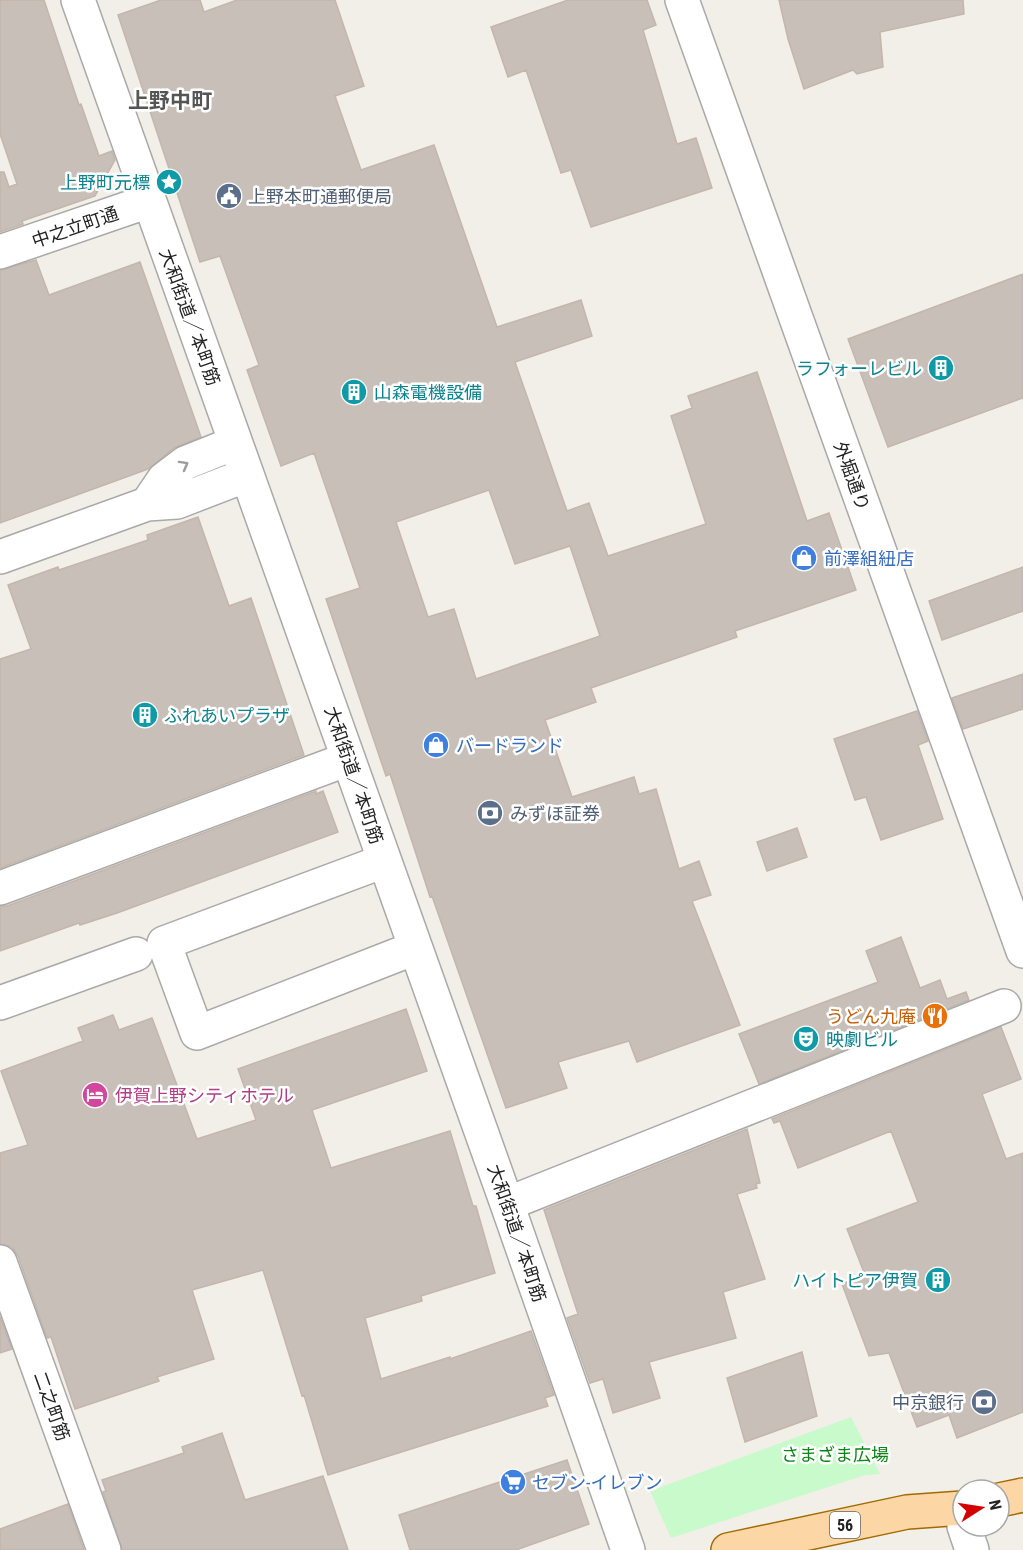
<svg xmlns="http://www.w3.org/2000/svg" width="1023" height="1550" font-family="'Roboto Condensed','Noto Sans JP',sans-serif">
	<style>
		.park { fill: #c8facc }
		.building { fill: #c7bfb8; stroke: #c4b6ab; stroke-width: 1.5; fill-rule: evenodd }
		.lines { fill: none; stroke-linecap: round; stroke-linejoin: round }
		.minor-casing { stroke: #a9a9a9; stroke-width: 36 }
		.major-casing { stroke: #a06b00; stroke-width: 36 }
		.minor { stroke: #fff; stroke-width: 33 }
		.major { stroke: #fcd6a4; stroke-width: 33 }
		.oneway { stroke: #9c9c9c }
		.labels { text-anchor: middle; dominant-baseline: central; stroke-width: 5; stroke-linejoin: round; paint-order: stroke }
		.shield { fill: #fff; stroke: #646464; stroke-width: 1.5 }
		.shield-label { font-size: 16px; font-weight: bold; fill: #222 }
		.culture-label { font-size: 18px; fill: #0d838f; stroke: #fff; text-anchor: end }
		.service-label { font-size: 18px; fill: #4e5e75; stroke: #fff; text-anchor: start }
		.street-label { font-size: 18px; fill: #222; stroke: #fff }
		.shop-label { font-size: 18px; fill: #366cbe; stroke: #fff; text-anchor: start }
		.food-label { font-size: 18px; fill: #c56008; stroke: #fff; text-anchor: end }
		.hotel-label { font-size: 18px; fill: #b23c85; stroke: #fff; text-anchor: start }
		.park-label { font-size: 18px; fill: #0c8416; stroke: #fff }
		.quarter-label { font-size: 21px; font-weight: bold; fill: #555; stroke: #fff }
	</style>
	<rect width="100%" height="100%" fill="#f2efe9"/>
	<path class="park" d="M851 1417 880 1474 865 1475 671 1538 650 1491Z"/>
	<path class="building" d="M0 0H44L79 105 81 104 99 156 112 151 115 160 95 196 22 221 23 224 0 232V172H4L9 187 17 184 0 134Z
		M161 0H200L204 12 237 0H335L364 86 335 96 361 170 434 145 497 327 581 300 592 336 515 362 567 511 589 503 608 556 706 524 671 416 692 408 688 396 757 372 807 521 829 513 856 590 735 631 737 637 591 688 596 702 545 720 572 797 634 777 639 794 656 789 679 869 699 861 711 895 692 901 740 1025 637 1062 629 1041 558 1062 567 1088 506 1108 432 896 430 897 390 774 386 776 326 599 360 588 314 453 281 466 247 370 259 365 220 256 200 262 128 45 118 15ZM489 490 515 564 570 546 600 636 476 679 454 609 428 617 396 522Z
		M568 0H647L656 25 643 30 677 144 696 138 712 188 591 227 571 170 561 173 526 70 508 77 491 27Z
		M779 0H963L964 14 880 32 883 67 857 74 853 70 804 89 788 39Z
		M36 260 49 295 140 262 201 437 174 448 148 469 0 523V270Z
		M1023 274V398L888 447 848 339Z
		M198 517 229 606 251 598 304 755 0 868V659L31 649 8 585 58 567 59 570 148 540 147 535Z
		M1023 567V611L942 640 929 601Z
		M1023 674V709L963 729 952 698Z
		M917 711 928 741 918 745 943 819 881 840 866 797 855 800 834 739Z
		M316 791V794L323 791 338 832 117 913 80 925 79 923 0 951V906H7Z
		M797 828 807 857 767 871 757 842Z
		M901 937 920 988 940 980 947 999 966 992 969 1000 759 1084 739 1034 878 982 866 951Z
		M406 1009 427 1071 312 1110 331 1168 450 1131 473 1206H476L495 1273 421 1296 422 1301 365 1318 381 1379 450 1357V1359L531 1331 554 1395 545 1398 548 1406 328 1475 304 1395 302 1396 263 1270 192 1290 214 1359 157 1377 159 1381 75 1409 51 1337 47 1338 18 1256 12 1247 0 1244V1153L28 1145 1 1071 83 1041 78 1028 113 1015 119 1030 152 1018 197 1139 256 1120 238 1069Z
		M1001 1027 1021 1079 982 1094 1006 1159 1023 1153V1412L957 1438 949 1415 917 1427 889 1353 869 1356 842 1284 865 1275 847 1229 918 1202 891 1131 798 1168 780 1121 774 1123 772 1119Z
		M747 1129 760 1183 756 1184 757 1188 737 1194 765 1279 723 1292 736 1338 649 1362 660 1398 613 1413 603 1379 590 1383 567 1318 578 1314 544 1210Z
		M0 1317 12 1349 0 1353Z
		M802 1352 817 1416 745 1442 727 1378Z
		M222 1433 245 1500 323 1476 348 1550H122L103 1492 106 1491 102 1480 184 1453 182 1447Z
		M567 1460 589 1524 516 1550H410L399 1515Z
		M68 1504 84 1550H0V1529Z"/>
	<g class="lines">
		<g class="minor-casing">
			<path id="minor" d="M78 0 507 1204 628 1550
				M682 0 1023 951
				M0 252 149 201
				M147 504 164 479 185 463 235 443
				M0 557 147 504 177 502 247 475
				M384 861 164 943 197 1033 415 948
				M0 888 348 759
				M0 1003 136 954
				M507 1204 1004 1006
				M0 1262 104 1550
				M964 1526 972 1550"/>
		</g>
		<g class="major-casing">
			<path id="major" d="M999 1500 1023 1495
				M728 1550 907 1512 963 1508"/>
		</g>
		<use href="#minor" class="minor"/>
		<use href="#major" class="major"/>
	</g>
	<defs><path id="oneway-chevron" d="M-2-3.5L2.5 0L-2 3.5" fill="none" stroke-width="1.6" stroke-linecap="round" stroke-linejoin="round" transform="scale(1.5)"/></defs>
	<use class="oneway" href="#oneway-chevron" transform="translate(184 465) rotate(-29)"/>
	<defs>
		<g id="sight-disc" transform="scale(1.35)"><circle r="9.5" fill="#0f9aa8" stroke="#fff"/><path d="M0-6L1.8-2.2L6-1.7L2.9 1.2L3.7 5.4L0 3.3L-3.7 5.4L-2.9 1.2L-6-1.7L-1.8-2.2Z" fill="#fff"/></g>
		<g id="civic-disc" transform="scale(1.35)"><circle r="9.5" fill="#5c6f8a" stroke="#fff"/><path d="M-.6-6.5H3V-4.5H.6V-3L4-1V1h2V6H-6V1h2V-1L-.6-3ZM-1.2 2.5V6h2.4V2.5Z" fill="#fff"/></g>
		<g id="building-disc" transform="scale(1.35)"><circle r="9.5" fill="#0f9aa8" stroke="#fff"/><path d="M-4-6H4V6H1V3H-1V6H-4ZM-2.5-4.3h1.7v1.8h-1.7ZM.8-4.3h1.7v1.8H.8ZM-2.5-1h1.7V.8h-1.7ZM.8-1h1.7V.8H.8Z" fill="#fff"/></g>
		<g id="shop-disc" transform="scale(1.35)"><circle r="9.5" fill="#3f7fe0" stroke="#fff"/><path d="M-5-2.5h2.3a2.7 3.5 0 0 1 5.4 0H5L5.5 6h-11ZM-1.5-2.5h3a1.5 2.3 0 0 0-3 0Z" fill="#fff"/></g>
		<g id="bank-disc" transform="scale(1.35)"><circle r="9.5" fill="#5c6f8a" stroke="#fff"/><path d="M-6-4H6V4H-6ZM0-2.3a2.3 2.3 0 1 0 0 4.6a2.3 2.3 0 1 0 0-4.6Z" fill="#fff"/></g>
		<g id="restaurant-disc" transform="scale(1.35)"><circle r="9.5" fill="#e8710a" stroke="#fff"/><path d="M-5-6h1v4h1v-4h1v4h1v-4h1v5L-1.5 .5V6h-2V.5L-5-1ZM5-6V6H3V1.5H1.5Q1.5-4 5-6Z" fill="#fff"/></g>
		<g id="theatre-disc" transform="scale(1.35)"><circle r="9.5" fill="#0f9aa8" stroke="#fff"/><path d="M-5-5.5Q0-4 5-5.5V0Q5 5 0 6Q-5 5-5 0ZM-3.3-2.5H-1v1.5H-3.3ZM1-2.5H3.3v1.5H1ZM-2.8 1Q0 5.5 2.8 1Z" fill="#fff"/></g>
		<g id="hotel-disc" transform="scale(1.35)"><circle r="9.5" fill="#d1479c" stroke="#fff"/><path d="M-6-4.5h1.5V1H6V5H4.5V3h-9V5H-6ZM-4 0a1.8 1.8 0 1 1 3.6 0ZM.5 0V-2.5h3Q6-2.5 6 0Z" fill="#fff"/></g>
		<g id="supermarket-disc" transform="scale(1.35)"><circle r="9.5" fill="#3f7fe0" stroke="#fff"/><path d="M-6-5.5h2.5l.6 2H6L4.5 2H-2.5L-4.4-4H-6ZM-1.5 3.2a1.3 1.3 0 1 0 .1 0ZM3 3.2a1.3 1.3 0 1 0 .1 0Z" fill="#fff"/></g>
	</defs>
	<g fill-rule="evenodd">
		<use href="#sight-disc" x="169" y="182"/>
		<use href="#civic-disc" x="229" y="196"/>
		<use href="#building-disc" x="941" y="368"/>
		<use href="#building-disc" x="354" y="392"/>
		<use href="#shop-disc" x="804" y="558"/>
		<use href="#building-disc" x="145" y="715"/>
		<use href="#shop-disc" x="436" y="745"/>
		<use href="#bank-disc" x="490" y="813"/>
		<use href="#restaurant-disc" x="935" y="1016"/>
		<use href="#theatre-disc" x="806" y="1039"/>
		<use href="#hotel-disc" x="95" y="1095"/>
		<use href="#building-disc" x="938" y="1280"/>
		<use href="#bank-disc" x="984" y="1402"/>
		<use href="#supermarket-disc" x="513" y="1482"/>
	</g>
	<g class="labels">
		<rect class="shield" x="830" y="1512" width="30" height="26" rx="4.5"/>
		<g class="shield-label">
			<text x="845" y="1525">56</text>
		</g>
		<g class="culture-label">
			<text x="150" y="182">上野町元標</text>
			<text x="922" y="368">ラフォーレビル</text>
			<text x="374" y="392" text-anchor="start">山森電機設備</text>
			<text x="164" y="715" text-anchor="start">ふれあいプラザ</text>
			<text x="826" y="1039" text-anchor="start">映劇ビル</text>
			<text x="918" y="1280">ハイトピア伊賀</text>
		</g>
		<g class="service-label">
			<text x="248" y="196">上野本町通郵便局</text>
			<text x="510" y="813">みずほ証券</text>
			<text x="964" y="1402" text-anchor="end">中京銀行</text>
		</g>
		<g class="street-label">
			<text transform="translate(75 227) rotate(-19)">中之立町通</text>
			<text transform="translate(190 317) rotate(70)">大和街道／本町筋</text>
			<text transform="translate(852 476) rotate(70)">外堀通り</text>
			<text transform="translate(354 775) rotate(71)">大和街道／本町筋</text>
			<text transform="translate(517 1233) rotate(71)">大和街道／本町筋</text>
			<text transform="translate(52 1406) rotate(70)">二之町筋</text>
		</g>
		<g class="shop-label">
			<text x="824" y="558">前澤組紐店</text>
			<text x="456" y="745">バードランド</text>
			<text x="532" y="1482">セブン-イレブン</text>
		</g>
		<g class="food-label">
			<text x="916" y="1016">うどん九庵</text>
		</g>
		<g class="hotel-label">
			<text x="115" y="1095">伊賀上野シティホテル</text>
		</g>
		<g class="park-label">
			<text x="835" y="1454">さまざま広場</text>
		</g>
		<g class="quarter-label">
			<text x="170" y="101">上野中町</text>
		</g>
	</g>
	<g transform="translate(981 1508) rotate(78)"><circle r="28" fill="#ffffff" stroke="#a7a7a7" stroke-width="1.5"/>
	<path d="M0-4.5L10 22L0 15L-10 22Z" fill="#d40000"/>
	<text y="-9" font-size="16" font-weight="bold" text-anchor="middle" fill="#222222">N</text>
	</g>
</svg>
